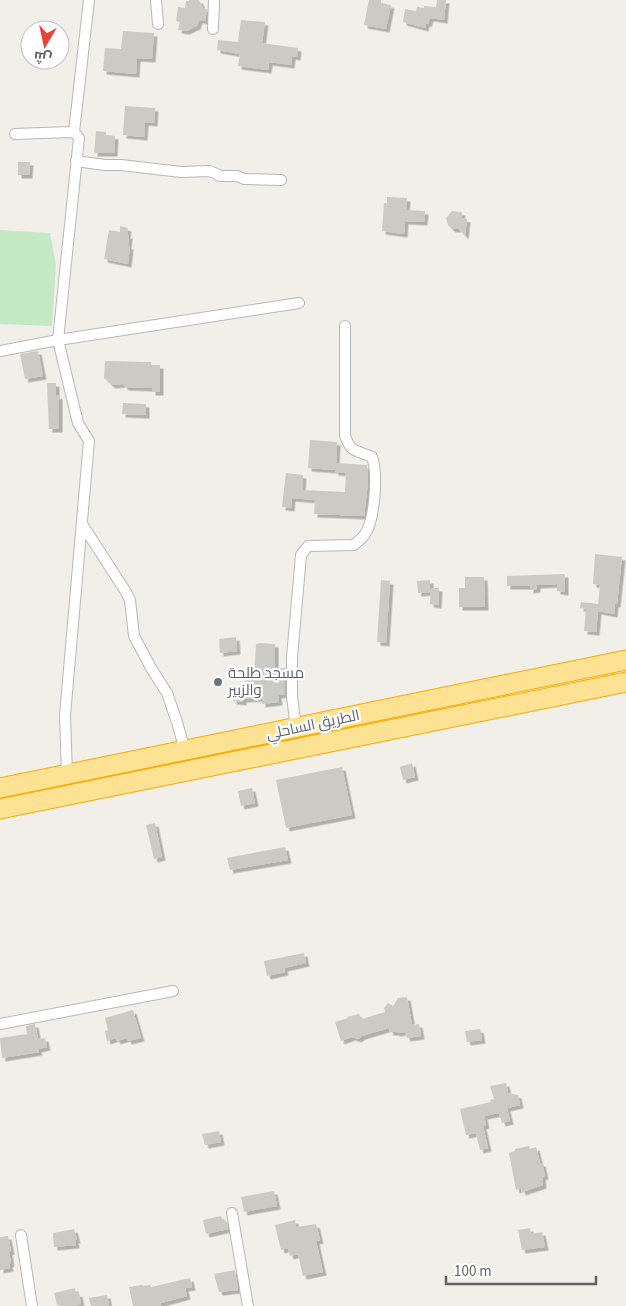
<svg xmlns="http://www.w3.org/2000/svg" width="626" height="1306" font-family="'Source Sans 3',Cairo,sans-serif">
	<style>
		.green { fill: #c5e8c5 }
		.building { fill: #cccac5; filter: url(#shadow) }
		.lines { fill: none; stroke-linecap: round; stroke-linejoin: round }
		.street-casing { stroke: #b5b8bc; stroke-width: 12 }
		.highway-casing { stroke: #f9ab00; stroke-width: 21 }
		.street { stroke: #fff; stroke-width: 10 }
		.highway { stroke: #fde293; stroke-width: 19 }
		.worship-dot { fill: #6b7280; stroke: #fff; stroke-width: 2 }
		.labels { text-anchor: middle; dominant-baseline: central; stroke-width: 4.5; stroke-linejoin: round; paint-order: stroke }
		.worship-label { font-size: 15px; fill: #5b616d; stroke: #fff; text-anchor: start }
		.street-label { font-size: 15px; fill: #5f6368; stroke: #fff }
	</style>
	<defs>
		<filter id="shadow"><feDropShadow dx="3.5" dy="3.5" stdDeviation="0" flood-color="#0004"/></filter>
	</defs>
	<rect width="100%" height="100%" fill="#f1efe8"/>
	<path class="green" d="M0 230 50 233 56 265 52 326 0 324Z"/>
	<path class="building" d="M189 0H199L203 8 207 9 205 21 199 20 197 26 186 31 178 30 180 22 176 21 178 7 185 8 186 1H189Z
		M369 0H381V3L391 5 386 29 364 25Z
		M437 0H446L444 20 430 18 428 24 426 23 425 28 403 22 405 9 416 11 417 7 424 8V6L436 7Z
		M241 20 265 22 262 43 298 48 297 57 292 56 291 65 269 62 268 70 238 66 240 54 217 50 218 40 238 42Z
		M123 31 154 33 152 59 137 58 136 74 103 71 105 48 121 49Z
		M125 106 155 108 154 123 145 122 144 137 123 135Z
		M96 131 106 132V135L115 136 114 153H94Z
		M18 162H30L29 175H18Z
		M387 197 407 198 406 210 425 211 424 222 405 221 404 234 382 231 384 203H387Z
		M452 211 462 212 461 218 467 219 465 236 459 229H452L448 225 446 218Z
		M120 226 128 228 127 235H129L128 246H130L128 264 104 259 109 230 120 232Z
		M38 351 43 376 25 379 20 354Z
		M105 361 151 362V365H160V392H152V388L125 387 123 384 112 385 104 378Z
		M47 383H56V396L59 395V429H49Z
		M123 403 146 404V415L122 414Z
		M310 440 337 442 336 463 367 465 368 482 364 516 314 514 315 500 292 498 291 508 282 507 286 473 303 475 302 490 345 492 346 473 335 472V470L308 468Z
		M595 554 622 557 617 604H615L614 614 598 611 596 632 584 631 586 609 580 608 581 602 598 604 600 585 593 584Z
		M565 574V592L557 591V584L537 585V589L530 590V586H507V576Z
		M465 577H484L485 607H459V588H465Z
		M381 580 390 581 386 643 377 642Z
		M430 580V592L418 593 417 581Z
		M431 588H439L438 605 430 604Z
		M236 637 237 651 220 653 219 639Z
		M260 643 275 644V669L285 668V694L278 695 279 702 262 704V698L243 699V702L233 701 234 690H244L246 678 254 679 256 644Z
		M412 763 415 777 403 780 400 767Z
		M342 767 352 815 286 828 276 780Z
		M252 788 255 803 241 806 238 791Z
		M155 823 162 857 154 859 146 825Z
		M285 847 288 860 230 870 227 858Z
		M304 953 306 963 284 968 285 972 267 976 264 961Z
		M407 997 412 1025 419 1024 421 1036 407 1038 405 1032 396 1033V1032H390L389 1028 362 1036 358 1039 352 1037 341 1041 335 1022 348 1018 347 1017 359 1014 362 1019 385 1012 384 1008 388 1003 393 1006 398 998Z
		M133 1010 141 1038 128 1041 127 1038 117 1041 116 1038 107 1041 105 1031 108 1030 105 1018Z
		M35 1024 38 1039 45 1038 47 1047 38 1049 39 1052 2 1058 0 1038 27 1034 26 1026Z
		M480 1029 482 1040 467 1042 465 1031Z
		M506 1083 508 1093 518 1095 520 1105 507 1108 510 1121 502 1123 499 1113 484 1116 486 1125 483 1126 488 1148 480 1150 476 1133 466 1135 460 1109 491 1102 490 1100 494 1099 490 1086Z
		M219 1131 221 1142 205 1145 202 1134Z
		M529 1146 530 1149 536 1147 540 1163H542L545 1176 542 1177 543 1185 522 1192 521 1188 516 1190 509 1153 515 1151V1149Z
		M274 1191 277 1206 244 1212 241 1197Z
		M221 1216 222 1219H224L225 1222H227L228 1229 206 1234 203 1220Z
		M295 1220 296 1227 316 1224 320 1240 316 1241 323 1272 303 1276 298 1254 290 1256 288 1248 281 1250 275 1225Z
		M530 1228 531 1234 542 1232 545 1247 522 1250 518 1230Z
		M74 1229 77 1240H75L76 1245 54 1247 53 1233Z
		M8 1236 11 1251 9 1252 11 1263 9 1264 10 1268 0 1270V1237Z
		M235 1270 238 1290 219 1292 214 1274Z
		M190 1278 192 1287 185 1288 187 1296 161 1303V1306H133L129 1287 142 1285 143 1286 150 1285 151 1287Z
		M75 1288 76 1294 79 1293 81 1304 74 1306 57 1305 54 1293Z
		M107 1295 109 1306H91L89 1298Z"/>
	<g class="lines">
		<g class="street-casing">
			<path id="street" d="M156 0 158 24
				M213 29 214 0
				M74 132 89 0
				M15 134 70 132 75 133 79 138 58 340 78 423 89 441 65 715 67 775
				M76 161 105 165H121L181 172 209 171 217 174 219 176H237L244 179 281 180
				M0 351 58 340 299 303
				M82 524 126 592 130 600 134 636 151 668 167 693 177 722 185 751
				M296 729 292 696V657L301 555 308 546 354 545C358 541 363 538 365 534 375 519 378 473 372 457 357 450 350 453 345 435V326
				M0 1024 173 991
				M232 1213 248 1306
				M21 1235 32 1306"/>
		</g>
		<g class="highway-casing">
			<path id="highway" d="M0 788 626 660
				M0 809 626 682"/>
		</g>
		<use href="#street" class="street"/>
		<use href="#highway" class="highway"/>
	</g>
	<circle class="worship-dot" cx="218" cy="682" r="5"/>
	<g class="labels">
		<g class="worship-label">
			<text x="228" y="673">مسجد طلحة<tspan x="228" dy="17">والزبير</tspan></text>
		</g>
		<g class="street-label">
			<text transform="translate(313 725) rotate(-12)">الطريق الساحلي</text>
		</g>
	</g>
	<g transform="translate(45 45) rotate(189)"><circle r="24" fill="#ffffff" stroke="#bfc1c3"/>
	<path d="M0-4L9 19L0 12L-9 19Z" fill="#ea4335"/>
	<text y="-8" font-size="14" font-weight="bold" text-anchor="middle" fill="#5f6368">ش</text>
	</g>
	<path d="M446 1276v8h150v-8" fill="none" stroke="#5f6368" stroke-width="2.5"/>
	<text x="454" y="1276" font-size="15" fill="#5f6368" stroke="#ffffff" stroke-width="4" paint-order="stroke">100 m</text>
</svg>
